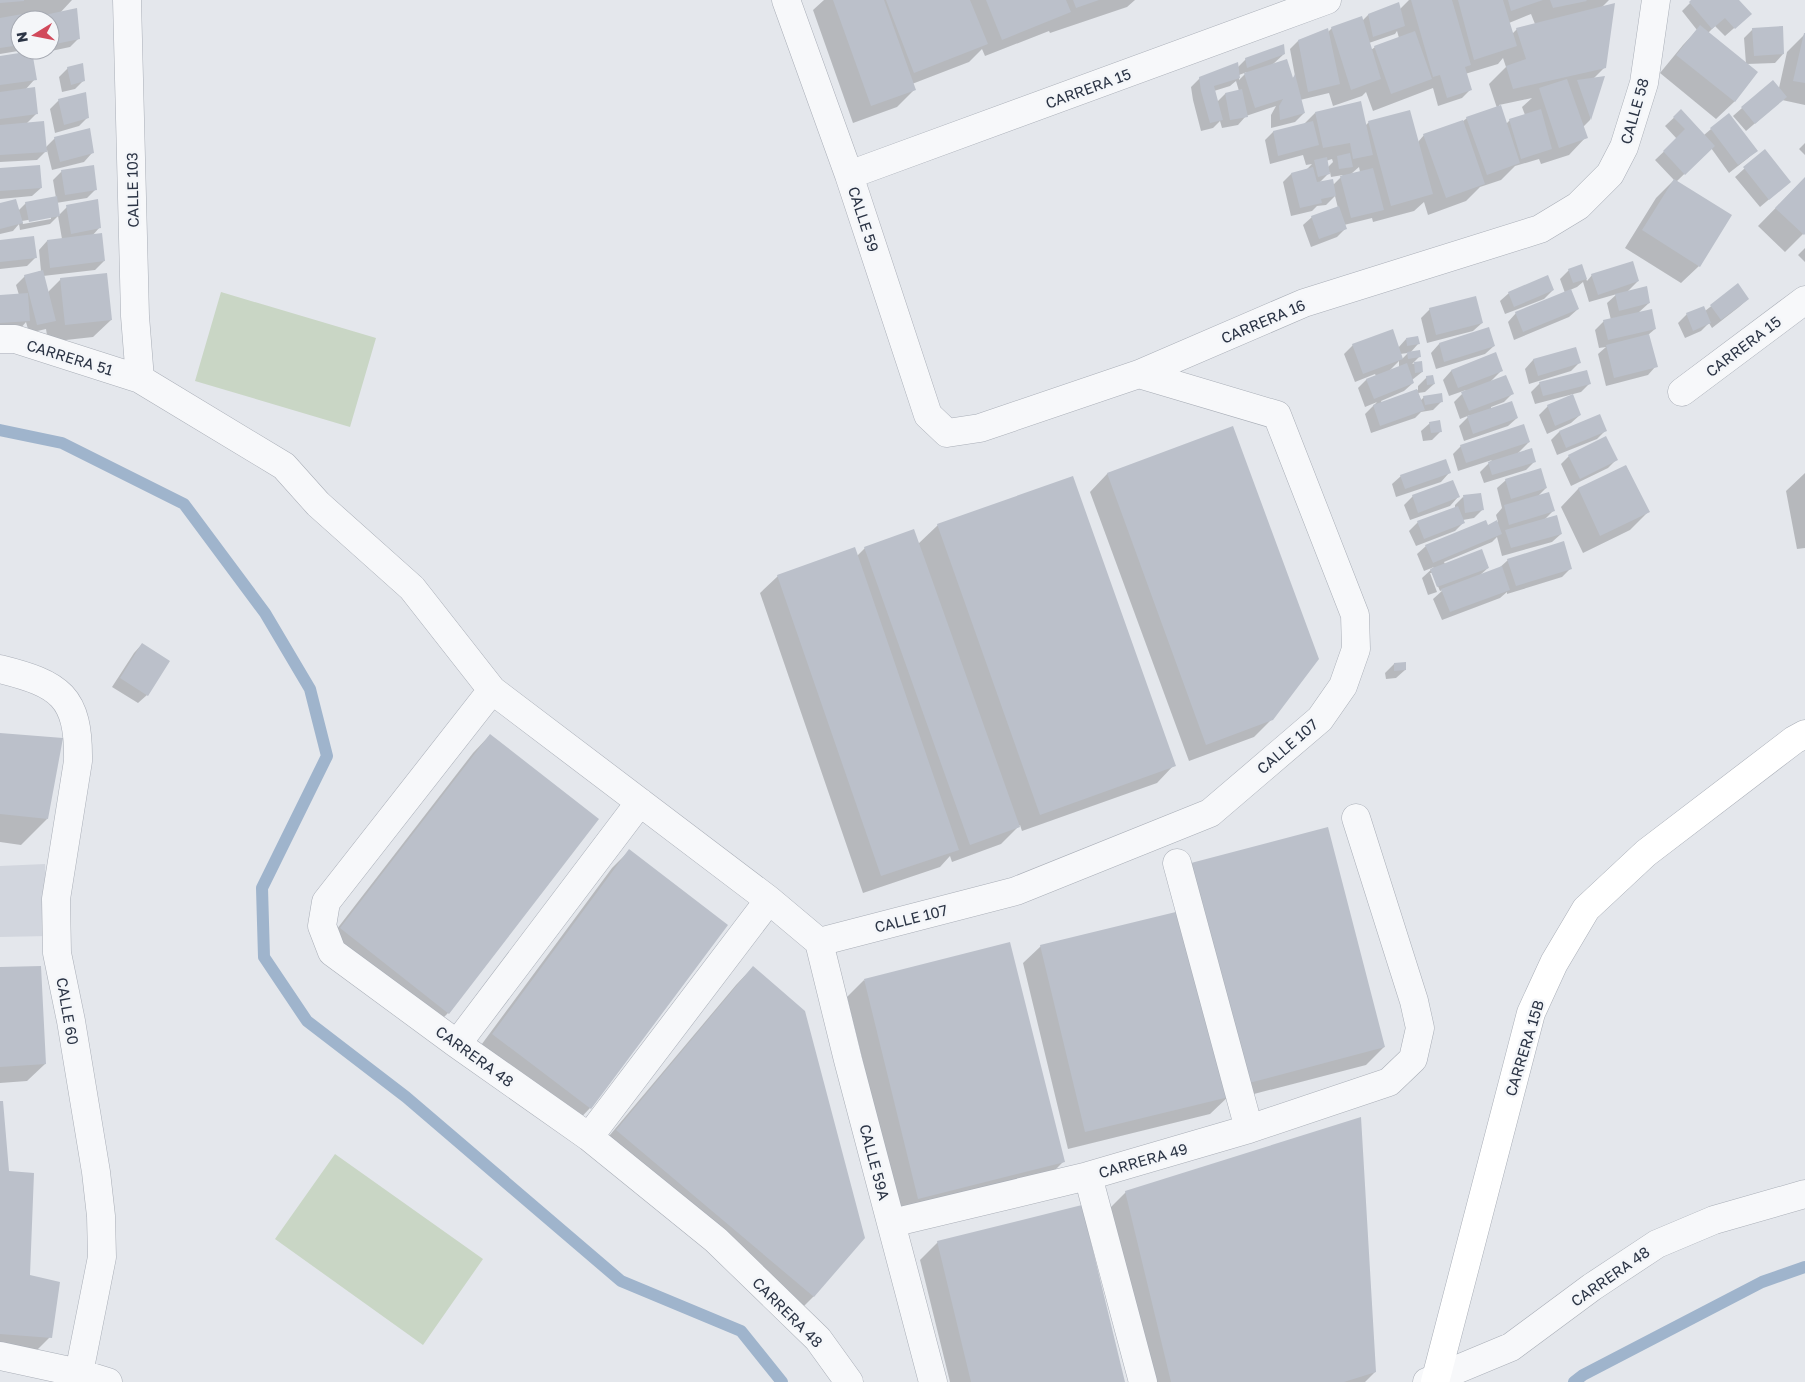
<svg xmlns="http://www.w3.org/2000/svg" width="1805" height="1382" font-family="'Golos Text',sans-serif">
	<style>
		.built { fill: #d2d6de }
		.green { fill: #c9d6c5 }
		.shadow { fill: #0003; fill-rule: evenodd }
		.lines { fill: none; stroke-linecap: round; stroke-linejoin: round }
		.stream { stroke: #9fb4cc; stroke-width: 12 }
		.building { fill: #bbc0ca }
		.street-casing { stroke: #a9aeb7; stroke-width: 29 }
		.secondary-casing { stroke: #a9aeb7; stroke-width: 29 }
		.street { stroke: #f7f8fa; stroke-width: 28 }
		.secondary { stroke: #fff; stroke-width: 28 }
		.labels { text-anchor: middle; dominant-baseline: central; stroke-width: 5; stroke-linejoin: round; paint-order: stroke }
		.street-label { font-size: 15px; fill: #2b3445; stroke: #f4f6f9 }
	</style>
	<rect width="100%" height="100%" fill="#e4e7ec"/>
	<path class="built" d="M45 864 49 936 0 937V866Z"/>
	<path class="green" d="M221 292 376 338 350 427 195 381Z
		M335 1154 483 1259 423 1345 275 1239Z"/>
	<path class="shadow" d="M0 0H72L59 14 79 38 70 47 37 54 36 50H50V20H38L41 17H28V20H20V50H24L0 54Z
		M824 0H1135L1127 7 1050 33 1049 31 985 56 982 49 969 62 912 84 914 90 897 107 853 123 813 10Z
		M1409 0H1609L1602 7 1605 67 1593 79 1603 78 1590 120 1583 127 1586 137 1569 155 1541 164 1539 159 1515 166 1501 180 1480 187 1466 201 1428 215 1424 202 1414 211 1373 222 1372 218 1344 225 1345 229 1337 237 1311 247 1303 225 1312 217 1338 208 1335 196 1326 205 1317 206 1312 211 1291 216 1283 182 1291 174 1306 170 1312 164 1306 165 1303 155 1270 164 1265 140 1273 132 1304 124 1315 113 1365 126 1369 122 1418 142 1424 135 1462 122 1467 118 1497 108 1489 84 1506 67 1503 58 1498 64 1465 74 1470 90 1462 98 1438 106 1433 88 1373 111 1366 92 1362 96 1333 106 1329 93 1300 100 1304 113 1295 122 1271 128V115L1276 106 1246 116 1238 125 1222 128 1220 121 1213 128 1201 131 1193 100 1191 87 1200 78 1237 68 1246 59 1284 54 1272 65 1292 79 1295 76 1290 49 1298 41 1328 32 1332 28 1362 21 1368 15 1399 10ZM1531 14 1535 24 1517 29 1512 34 1509 23ZM1397 31 1399 38 1375 47 1371 50 1369 43 1395 34ZM1247 72 1239 80V75ZM1236 81 1239 91 1225 94 1217 102 1214 91 1230 86ZM1532 98 1522 107 1525 115 1510 120 1506 124 1499 105ZM1332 159 1333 162 1328 167 1326 161ZM1359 167 1360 172 1351 174ZM1330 172 1331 177 1343 175 1332 186 1319 183Z
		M1693 0H1738L1741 22 1725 36 1715 26 1708 33 1746 64 1744 38 1753 29 1783 54 1775 63 1747 64 1757 72 1734 102 1716 119 1660 73 1683 45 1697 30 1682 11Z
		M1805 34V105L1782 100 1746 131 1733 116 1742 108 1779 88 1787 52Z
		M0 58 35 79 25 90 37 113 26 124 45 148 55 138 92 153 84 162 52 170 47 150 37 160 0 162Z
		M68 68 84 80 75 89 62 92 59 77Z
		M59 100 88 117 79 126 55 133 50 109Z
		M1681 111 1704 135 1711 129 1756 151 1747 159 1729 173 1711 148 1676 182 1699 266 1681 283 1625 248 1656 198 1674 180 1655 160 1677 139 1665 126Z
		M1805 143V155L1799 149Z
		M1764 151 1780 190 1760 207 1735 177Z
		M0 170 41 188 32 196 0 199Z
		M62 171 96 189 87 198 56 203 59 215 67 207 100 227 92 236 104 261 95 270 43 276 48 292 61 279 111 320 93 337 48 342 46 329 29 333 26 322 20 329 0 331V296L19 295 16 285 25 276 41 271 39 250 47 241 62 239 58 216 50 224 20 230 19 224 13 231 0 234V204L18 211 26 203 56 198 53 180ZM51 216V219L23 224 22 221Z
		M1805 178V232L1785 252 1758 226Z
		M0 241 36 257 27 266 0 269Z
		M1805 248V262L1798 255Z
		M1581 265 1587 281 1592 275 1638 281 1627 292 1649 303 1638 313 1655 329 1648 335 1656 366 1648 375 1606 386 1598 354 1606 347 1599 348 1595 330 1604 321 1611 320 1607 303 1617 294 1589 302 1583 282 1577 287 1570 290 1578 309 1569 317 1514 340 1508 322 1516 313 1565 293 1560 279 1569 270Z
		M1738 285 1748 299 1739 307 1712 328 1709 323 1701 331 1685 338 1678 323 1687 314 1705 311Z
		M1553 290 1544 299 1505 314 1500 301 1509 293Z
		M1430 309 1482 323 1473 331 1427 343 1421 318Z
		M1488 329 1494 346 1485 354 1436 369 1431 353 1439 344Z
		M1406 339 1418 344 1410 353 1419 357 1412 364 1421 362 1422 372 1412 380 1413 383 1404 391 1381 401 1382 403 1418 390V386L1427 377 1434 384 1425 392 1418 393 1421 400 1424 397 1442 401 1433 410 1421 412 1415 418 1371 433 1365 414 1377 402 1365 407 1358 388 1366 380 1376 376 1375 374 1355 382 1344 354 1353 345 1398 348ZM1408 353 1402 359 1400 354ZM1399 361V367L1389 371Z
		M1575 348 1579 363 1571 371 1529 384 1525 369 1533 360Z
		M1495 354 1501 371 1489 383 1512 394 1504 402 1491 407V409L1517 418 1508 426 1464 441 1459 426 1470 415 1460 419 1454 402 1466 390 1449 396 1443 380 1451 371Z
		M1540 383H1590L1581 392 1535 404 1531 392Z
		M1548 406 1580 415 1571 423 1547 434 1539 415Z
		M1430 423 1441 431 1432 440 1423 441 1421 431Z
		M1232 428 1272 719 1254 737 1189 761 1090 492 1107 474Z
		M1605 431 1597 439 1557 455 1551 440 1559 432Z
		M1529 442 1517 454 1535 461 1526 470 1484 483 1480 472 1492 460 1458 471 1453 454 1461 446Z
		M1569 456 1616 460 1608 468 1571 486 1561 464Z
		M1626 466 1648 512 1630 530 1583 553 1561 507 1578 489Z
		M1449 473 1441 482 1396 497 1392 484 1401 476Z
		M1805 473V548L1797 549 1786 491Z
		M1506 480 1546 488 1537 497 1553 511 1544 520 1561 534 1552 542 1502 556 1497 537 1492 542 1444 562 1445 564 1488 568 1479 576 1498 569 1508 560 1571 568 1562 577 1507 594V592L1500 598 1442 620 1433 599 1443 590 1440 591 1432 573H1430L1437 592 1428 595 1422 578 1434 567 1424 571 1417 554 1426 546 1488 526 1498 522 1496 515 1502 508 1497 488Z
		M1413 496 1458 497 1450 506 1410 520 1404 505Z
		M1463 497 1483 509 1474 518 1463 520 1464 522 1455 531 1416 546 1409 531 1418 522 1455 508V505Z
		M938 525 1174 765 1157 783 1022 831 1020 825 1001 844 952 862 950 856 940 867 863 893 760 593 778 576 857 556 865 548 918 544Z
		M142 644 147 695 138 703 112 687 134 653Z
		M1394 664 1405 670 1396 678 1386 679 1385 673Z
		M0 735 47 819 21 845 0 842Z
		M490 735 448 1013 431 1030 323 947 473 753Z
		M629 851 590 1108 573 1126 476 1052 612 868Z
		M1041 946 1384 1047 1366 1065 1231 1100 1230 1095 1210 1114 1068 1149 1023 963Z
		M753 967 814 1296 796 1314 599 1148 736 985Z
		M0 969 45 1064 27 1081 0 1083Z
		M864 980 1064 1161 1046 1179 901 1215 847 997Z
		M0 1103 7 1172 28 1276 50 1337 24 1363 0 1361Z
		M1126 1192 1375 1372 1365 1382H1150L1108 1210Z
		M938 1242 1124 1382H950L920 1260Z"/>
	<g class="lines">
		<path class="stream" d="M0 430 62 443 184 504 265 613 310 689 327 756 262 888 264 957 307 1021 406 1097 621 1281 741 1331 782 1382
			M1574 1382 1583 1375 1762 1282 1805 1267"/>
	</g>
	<path class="building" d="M0 0H24V1L0 3Z
		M833 0H884L916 90 871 106Z
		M886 0H970L988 44 914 73Z
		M986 0H1066L1071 12 1002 40Z
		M1073 0H1099L1076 8Z
		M1411 0H1452L1471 65 1465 67 1472 90 1447 98 1440 75 1433 77Z
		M1458 0H1503L1517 46 1474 60Z
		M1508 0H1543L1511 11Z
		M1550 0H1586L1587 1 1553 8Z
		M1691 0H1739L1752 14 1735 29 1725 18 1712 29 1689 2Z
		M1399 2 1405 26 1373 37 1368 14Z
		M1615 3 1606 68 1513 89 1506 66 1526 59 1516 28Z
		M77 8 80 39 50 45V20H40V16Z
		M28 13 29 20H20V45L0 48V18Z
		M1362 16 1381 79 1351 90 1331 27Z
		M1700 25 1758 72 1735 102 1676 55Z
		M1783 26 1784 54 1754 56 1752 28Z
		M1328 28 1340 84 1308 92 1298 40Z
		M1415 31 1432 79 1391 94 1374 46Z
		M1804 33H1805V83L1793 81Z
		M1284 44 1285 54 1247 68 1245 58Z
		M32 51 37 80 0 85V56Z
		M1287 59 1293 78 1295 74 1305 113 1280 120 1279 106 1283 99 1255 108 1244 73Z
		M1238 62 1240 78 1214 86 1223 120 1210 123 1201 91 1199 77Z
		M83 63 85 81 71 85 67 67Z
		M1605 76 1591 120 1577 80Z
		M1567 79 1588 138 1559 148 1539 88Z
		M1773 80 1787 97 1755 124 1741 107Z
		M35 87 38 114 0 119V92Z
		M1242 89 1248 117 1230 120 1225 93Z
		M86 92 89 118 64 125 58 99Z
		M1361 101 1373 155 1353 159 1350 143 1323 148 1315 112Z
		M1501 105 1520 163 1487 175 1466 117Z
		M1541 109 1552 149 1521 159 1509 119Z
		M1681 109 1715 146 1685 175 1663 151 1685 129 1673 117Z
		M1410 110 1433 194 1391 206 1368 121Z
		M1729 113 1758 151 1738 165 1710 128Z
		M1463 120 1485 184 1446 198 1423 134Z
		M44 121 47 152 0 155V125Z
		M1313 121 1319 145 1278 156 1273 131Z
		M90 128 94 153 60 162 54 137Z
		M1765 149 1791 182 1769 200 1743 167Z
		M1350 153 1353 167 1339 169 1337 156Z
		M1327 157 1330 174 1318 177 1314 160Z
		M40 165 42 188 0 191V168Z
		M94 165 97 190 65 195 61 170Z
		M1313 167 1317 182 1333 179 1336 196 1321 199 1322 203 1300 208 1291 173Z
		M1373 168 1384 210 1351 218 1340 176Z
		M1805 177V234L1804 235 1775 208Z
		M1674 179 1732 215 1700 267 1642 230Z
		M57 196 60 216 29 222 25 202Z
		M16 199 23 223 0 229V203Z
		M98 199 101 228 71 234 66 205Z
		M1339 206 1347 229 1319 239 1311 216Z
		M102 233 105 261 50 268 47 240Z
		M34 236 37 258 0 262V240Z
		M1633 261 1639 281 1598 295 1591 274Z
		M1582 264 1587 279 1573 283 1568 269Z
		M43 270 56 321 37 325 24 275Z
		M107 273 112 320 65 325 60 278Z
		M1548 275 1554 290 1514 307 1508 292Z
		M1738 283 1749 299 1721 320 1710 305Z
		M1647 286 1650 303 1619 311 1615 294Z
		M1571 289 1579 309 1523 332 1515 312Z
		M28 293 30 321 0 323V295Z
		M1476 296 1483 323 1436 335 1429 308Z
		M1704 306 1711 323 1693 331 1686 313Z
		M1652 309 1656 329 1608 340 1603 320Z
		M1489 327 1495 346 1444 362 1439 343Z
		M1393 329 1403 359 1363 374 1352 344Z
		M1649 334 1658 367 1614 378 1606 345Z
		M1418 336 1420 344 1407 346 1406 338Z
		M1576 347 1581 363 1538 376 1533 359Z
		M1420 350 1421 357 1408 359 1407 352Z
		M1496 352 1503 371 1458 388 1451 370Z
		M1422 361 1423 372 1415 373 1414 362Z
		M1407 363 1414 383 1374 399 1366 379Z
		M1587 370 1591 384 1543 396 1539 382Z
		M1433 375 1435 384 1427 385 1426 376Z
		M1506 375 1514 394 1469 411 1461 392Z
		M1417 389 1425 410 1380 426 1373 405Z
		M1442 393 1443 402 1425 405 1423 396Z
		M1573 394 1581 415 1555 426 1547 405Z
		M1512 401 1518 418 1473 434 1467 416Z
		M1600 414 1607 431 1566 448 1559 431Z
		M1440 420 1442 432 1431 433 1429 422Z
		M1524 424 1530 442 1466 463 1460 445Z
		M1233 426 1319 659 1273 720 1206 745 1107 473Z
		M1606 436 1618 460 1580 479 1568 455Z
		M1532 448 1536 462 1492 475 1488 462Z
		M1446 459 1451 473 1405 489 1400 475Z
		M1626 465 1650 512 1600 536 1578 488Z
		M1541 468 1547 488 1511 499 1505 479Z
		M1073 476 1176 766 1040 815 937 524Z
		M1453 480 1460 497 1418 513 1412 495Z
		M1549 492 1555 511 1509 525 1504 505Z
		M1481 493 1484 510 1465 513 1463 495Z
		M1458 506 1465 523 1424 539 1417 521Z
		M1557 515 1562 534 1511 548 1505 530Z
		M1486 520 1488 525 1497 520 1502 534 1433 563 1425 545Z
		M914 529 1020 827 970 845 864 547Z
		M1564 541 1572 569 1516 586 1507 559Z
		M855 547 959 850 881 876 777 575Z
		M1482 549 1489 568 1437 587 1430 569Z
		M1502 566 1510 590 1450 612 1441 589Z
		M142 643 170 661 148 696 120 678Z
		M1406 662V670L1394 671V663Z
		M0 733 63 738 48 819 0 814Z
		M490 734 599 819 449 1014 340 928Z
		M1328 827 1385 1047 1249 1083 1191 863Z
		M629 849 728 925 591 1109 492 1034Z
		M1184 910 1229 1097 1085 1132 1040 945Z
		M1010 942 1065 1162 918 1199 864 979Z
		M41 966 46 1064 0 1067V967Z
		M753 966 805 1011 865 1238 814 1297 616 1130Z
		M0 1101H3L9 1171 34 1173 30 1275 60 1282 52 1338 0 1334Z
		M1361 1117 1376 1372 1344 1382H1171L1125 1191Z
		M1082 1205 1125 1382H971L937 1241Z"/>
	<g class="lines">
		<g class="street-casing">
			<path id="street" d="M127 0 135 316 140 379
				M786 0 849 175 928 415 947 433 980 428 1139 374 1304 303 1540 229 1578 206 1610 174 1624 147 1644 83 1656 0
				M849 175 1327 0
				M0 339H15L140 379 284 466 318 504 412 588 492 690 769 900 819 942
				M1682 392 1805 300
				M0 669C60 684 79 696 78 761L56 899 57 953 71 1021 96 1172 101 1216 102 1257 79 1373
				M492 690 326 902 322 926 332 952 457 1044 589 1137 716 1240 818 1339 849 1382
				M1177 863 1249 1129
				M819 942 1016 891 1210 813 1320 719 1343 686 1356 649 1355 615 1277 415 1139 374
				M819 942 848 1060 933 1382
				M457 1044 640 802
				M589 1137 769 900
				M1088 1176 1143 1382
				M892 1223 1088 1176 1249 1129 1389 1082 1413 1059 1420 1028 1414 1001 1356 818
				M0 1356 79 1373 108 1382
				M1427 1382 1511 1347 1592 1287 1657 1244 1714 1220 1805 1194"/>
		</g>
		<g class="secondary-casing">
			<path id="secondary" d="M1435 1382 1531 1013 1554 963 1586 909 1646 853 1794 740 1805 734"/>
		</g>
		<use href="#street" class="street"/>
		<use href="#secondary" class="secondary"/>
	</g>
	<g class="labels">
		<g class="street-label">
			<text transform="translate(1088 88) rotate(-20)">CARRERA 15</text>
			<text transform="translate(1634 111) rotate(-74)">CALLE 58</text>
			<text transform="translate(132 190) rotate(-91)">CALLE 103</text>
			<text transform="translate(864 219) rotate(72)">CALLE 59</text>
			<text transform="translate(1263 321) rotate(-23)">CARRERA 16</text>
			<text transform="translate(1743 346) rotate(-37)">CARRERA 15</text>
			<text transform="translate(70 357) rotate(17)">CARRERA 51</text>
			<text transform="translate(1287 746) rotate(-41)">CALLE 107</text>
			<text transform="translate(911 918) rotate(-14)">CALLE 107</text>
			<text transform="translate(68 1011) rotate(80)">CALLE 60</text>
			<text transform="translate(1524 1048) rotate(-73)">CARRERA 15B</text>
			<text transform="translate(475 1056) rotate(36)">CARRERA 48</text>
			<text transform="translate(1143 1160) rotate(-16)">CARRERA 49</text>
			<text transform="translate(875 1162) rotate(75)">CALLE 59A</text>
			<text transform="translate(1610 1276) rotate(-35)">CARRERA 48</text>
			<text transform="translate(788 1312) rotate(45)">CARRERA 48</text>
		</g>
	</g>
	<g transform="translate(35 35) rotate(260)"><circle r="24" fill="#f4f6f9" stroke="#a4a8b1"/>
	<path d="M0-4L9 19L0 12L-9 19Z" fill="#d1495b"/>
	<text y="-8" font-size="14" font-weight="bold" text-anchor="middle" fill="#2b3445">N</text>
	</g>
</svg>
